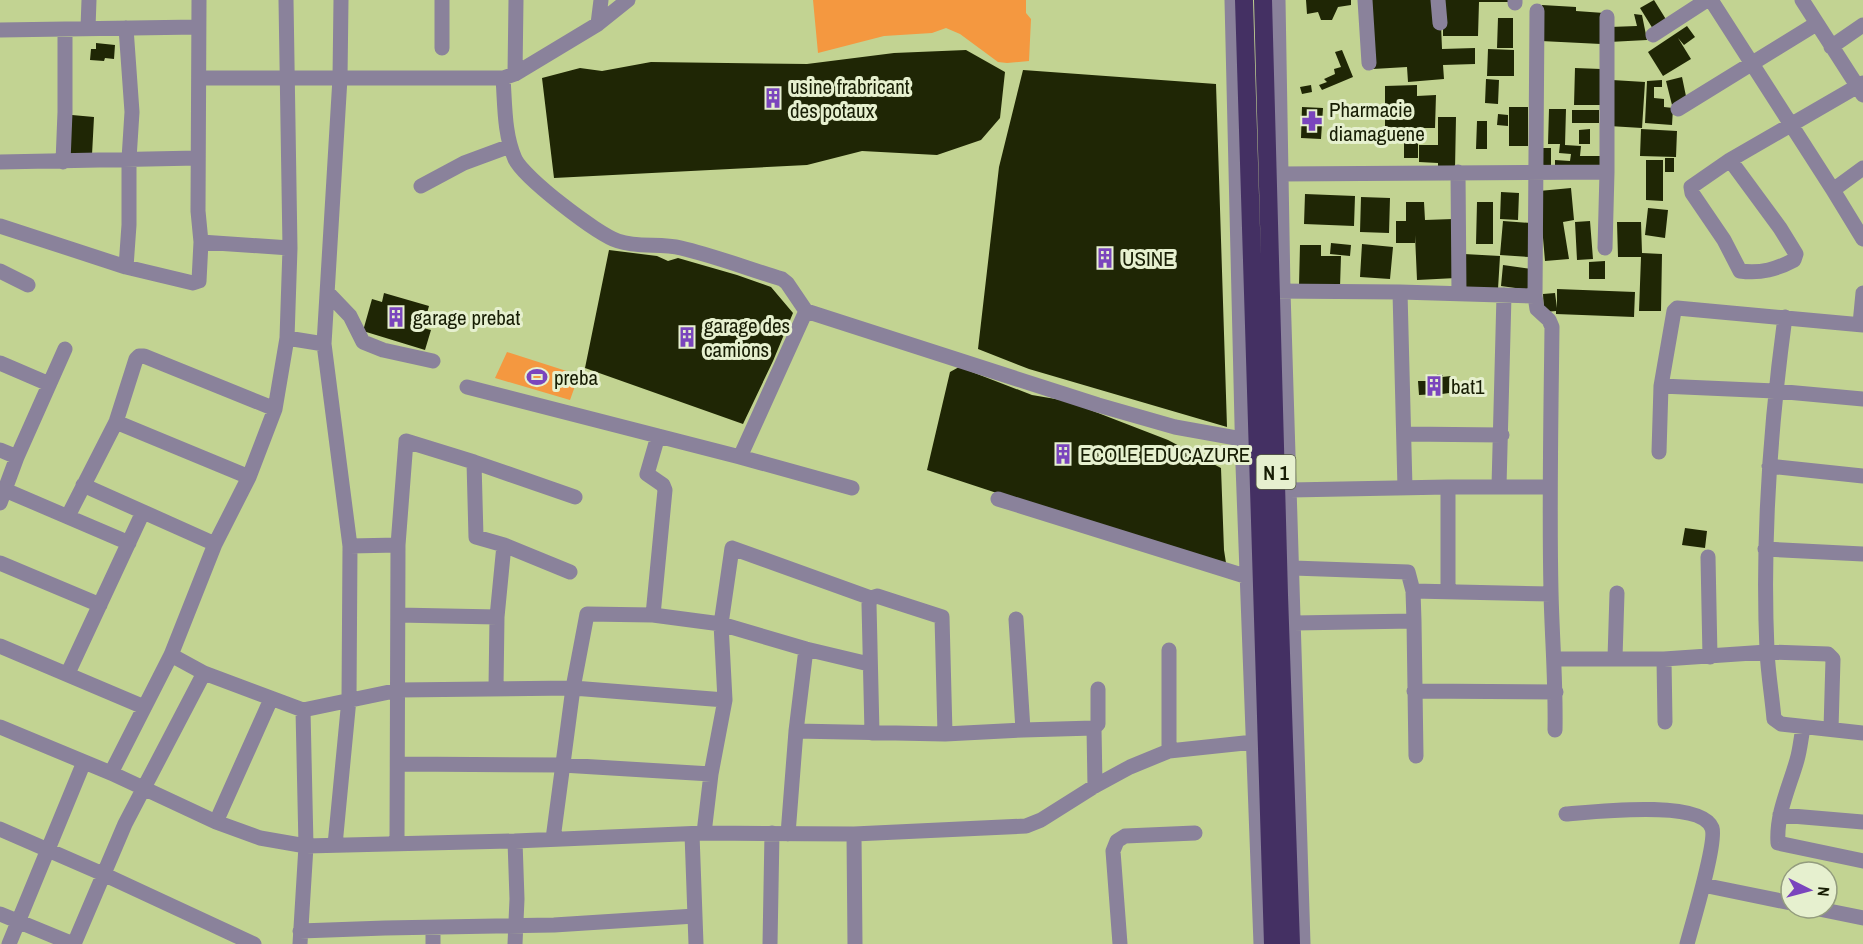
<svg xmlns="http://www.w3.org/2000/svg" width="1863" height="944" font-family="'Archivo Narrow',sans-serif">
	<style>
		.green { fill: #f49840 }
		.building { fill: #1f2605 }
		.lines { fill: none; stroke-linecap: round; stroke-linejoin: round }
		.minor { stroke: #8a829b; stroke-width: 15 }
		.highway { stroke: #443063; stroke-width: 18 }
		.labels { text-anchor: middle; dominant-baseline: central; stroke-width: 6; stroke-linejoin: round; paint-order: stroke }
		.shield { fill: #e6f0cf; stroke: #555c41; stroke-width: 1.5 }
		.shield-label { font-size: 20px; font-weight: bold; fill: #171d04 }
		.poi-label { font-size: 21px; fill: #171d04; stroke: #e6f0cf; text-anchor: start }
	</style>
	<rect width="100%" height="100%" fill="#c2d392"/>
	<path class="green" d="M813 0H1026V13L1031 19 1029 61 1007 63 998 62 960 34 946 28 932 33 884 36 818 53Z
		M507 352 579 375 570 400 495 378Z"/>
	<path class="building" d="M1306 0H1351V5L1338 7 1332 20H1321L1318 12 1307 14Z
		M1368 0H1435L1441 25 1442 49 1475 48V64L1443 65 1444 79 1408 82 1407 67 1373 69Z
		M1443 0H1511V2H1479L1478 36H1443Z
		M1654 0 1667 21 1653 29 1640 8Z
		M1542 5 1576 7V11L1604 13 1601 44 1541 41Z
		M1634 14 1642 15 1647 40 1609 42 1610 27 1637 26Z
		M1498 18H1513V48H1497Z
		M1687 26 1695 37 1684 45 1678 38 1691 59 1663 76 1648 52Z
		M96 43 115 45 114 59 105 58 104 61 90 60 91 49H96Z
		M1488 49 1514 50V76H1487Z
		M966 50 1005 72 1000 118 981 140 937 155 862 151 807 165 554 178 542 78 580 68 602 71 651 62 807 64 894 53Z
		M1342 50 1353 77 1322 90 1319 85 1327 82 1324 79 1335 74 1334 69 1341 67 1335 52Z
		M1575 68 1601 69 1600 105H1574Z
		M1023 70 1216 84 1227 427 1029 369 978 349 999 167Z
		M1682 77 1687 101 1672 105 1666 81Z
		M1486 79 1499 80 1498 104 1485 103Z
		M1612 80 1645 82 1642 128 1609 126Z
		M1662 80V87H1654V98L1664 99V107L1673 108 1672 125 1645 123 1647 81Z
		M1311 85 1312 92 1302 94 1300 87Z
		M1417 85V96L1436 95 1435 128H1385V86Z
		M1302 107 1323 108 1321 139 1301 138Z
		M1509 107H1528V146H1509Z
		M1549 109H1566L1565 145 1581 146 1580 156H1601V167L1555 170V160L1570 161 1571 154 1559 153 1560 144H1548Z
		M1572 110H1599V123H1572Z
		M1498 114 1508 115V126L1497 125Z
		M72 115 94 117 92 155H69Z
		M1438 117H1456L1455 169H1438V163L1419 162V145H1438Z
		M1477 121H1487V149H1476Z
		M1590 129V144H1579V130Z
		M1641 129 1677 131 1676 157 1640 156Z
		M1404 134H1418V158H1404Z
		M1540 148H1551V170H1539Z
		M1665 158H1674V172H1665Z
		M1646 160H1663V201L1646 200Z
		M1571 188 1574 220 1563 222 1569 259 1545 261 1539 191Z
		M1501 192 1519 193 1518 220 1500 219Z
		M1305 194 1355 196 1354 226 1304 224Z
		M1361 197 1390 198 1389 233 1360 232Z
		M1406 202H1424L1425 220 1453 219 1456 278 1417 280 1415 235V243H1396V221H1406Z
		M1477 202H1493V244H1476Z
		M1648 208 1668 210 1665 238 1645 235Z
		M1503 221 1531 223 1529 257 1500 255Z
		M1590 221 1593 259 1577 260 1575 222Z
		M1617 222H1641L1642 253 1662 254 1661 311H1639L1641 257H1618Z
		M1331 243 1351 245 1350 256 1330 254Z
		M1362 244 1393 247 1390 279 1360 277Z
		M1300 245H1321V256H1341L1340 287 1299 286Z
		M609 250 657 256 668 261 678 258 737 275 771 287 793 313 773 361 743 424 585 368Z
		M1464 254 1500 256 1498 289 1462 287Z
		M1605 261V279H1589V262Z
		M1503 265 1532 269 1530 290 1501 286Z
		M1557 289 1635 292 1634 317 1556 314V311L1544 312 1543 294 1555 293 1557 308Z
		M384 293 429 306 423 328 431 330 425 350 363 331 372 299 382 302Z
		M959 367 1032 395 1067 401 1168 440 1221 468 1224 550 1226 563 1066 516 927 470 950 372Z
		M1437 374 1443 375 1442 377 1451 376 1449 393 1442 394V391H1438L1437 394 1419 395 1418 381H1435Z
		M1685 528 1707 531 1705 548 1682 545Z"/>
	<g class="lines">
		<path class="minor" d="M1232 0 1243 465 1261 944
			M1278 0 1283 291 1303 944
			M1365 0 1369 63
			M1438 0 1440 23
			M1515 0V3
			M1711 0 1833 190 1863 239
			M1802 0 1863 95
			M1537 11 1535 296 1537 309 1549 320 1552 327C1551 415 1549 504 1551 592 1552 638 1556 684 1555 730
			M598 24 601 0
			M88 28 89 0
			M126 28 132 112 129 159V225L126 267
			M0 30 198 27
			M1653 35 1707 0
			M1831 47 1863 25
			M442 48V0
			M515 74 516 0
			M199 78H503L515 74 598 24 628 0
			M503 78C505 105 504 134 515 159 524 178 597 234 618 241 638 248 660 243 681 248 715 256 749 269 782 279L787 283 806 311 1098 405 1175 427 1253 441
			M1678 109 1816 24
			M1730 160 1780 228 1796 254 1794 260C1777 269 1761 274 1740 271L1724 240 1692 193 1691 187 1730 160 1863 83
			M0 162 198 158
			M63 162 65 112V30
			M1458 172 1459 293
			M1280 174 1607 172V17
			M421 186 464 163 510 146
			M1833 190 1863 168
			M0 226 126 267 193 283 199 281 201 242 198 211 199 0
			M201 242 290 248
			M1605 248 1607 172
			M0 271 28 285
			M1274 291 1400 292 1535 296
			M1400 292 1405 488
			M328 293 350 316 363 342 383 350 433 361
			M1785 317C1770 428 1762 539 1767 651 1768 673 1772 696 1774 719L1781 724 1863 733
			M1860 324 1863 293
			M287 338 324 344
			M0 363 49 384
			M1661 386 1775 391 1863 399
			M467 387 740 457 806 311
			M116 422 249 477
			M1405 434 1502 435
			M0 450 17 457
			M1659 452 1661 386 1674 311 1677 308 1863 325
			M740 457 852 488
			M474 462 476 537 504 545 570 572
			M1769 466 1863 476
			M83 485 215 544
			M1499 486 1504 295
			M1448 487V591
			M5 490 129 543
			M1290 490 1448 487H1550
			M998 499 1248 577
			M0 503 17 457 65 349
			M68 516 116 422 136 359 139 356H144L275 409
			M350 546 398 545
			M1765 549 1863 554
			M1708 557 1710 657
			M0 563 100 605
			M1293 568 1408 572 1413 591 1414 621 1416 756
			M1413 591 1551 594
			M398 615 497 617
			M653 615 665 490 663 485 647 474 658 436
			M1016 619 1023 730
			M1294 623 1414 621
			M0 646 144 707
			M171 655 204 673 303 710 306 846 300 944
			M1615 658 1617 593
			M1554 659H1664L1767 652 1828 654 1833 659 1831 729
			M1664 659 1665 722
			M68 673 143 512
			M496 687 497 617 504 545
			M1414 691 1556 692
			M303 710 399 690 573 688 725 700
			M0 727 111 773 216 822 260 838 306 846 515 841 704 833 854 834 1026 826 1041 820 1095 786 1130 767 1169 751 1254 742
			M1803 728C1801 738 1800 750 1797 760 1789 788 1776 814 1778 843L1863 861
			M796 731 945 734 1023 730 1094 728
			M872 733 869 604 871 598 877 596 942 617 945 734
			M1169 751V650
			M398 764 562 765 711 774
			M111 773 171 655 215 544 249 477 275 409 287 338 290 248 286 0
			M1095 786 1094 728 1098 724V689
			M1566 814C1592 812 1701 799 1712 828 1717 842 1692 925 1687 944
			M1780 815 1863 822
			M216 822 271 699
			M0 829 103 874 254 944
			M704 833 711 774 725 700 721 624 732 548 871 598
			M692 834 696 944
			M788 834 796 731 806 649
			M854 834 855 944
			M553 839 573 688 587 614 653 615 721 624 806 649 869 664
			M515 841 517 899 515 944
			M397 843 398 545 406 441 474 462 575 497
			M335 845 349 699 350 546 324 344 340 78 341 0
			M1703 885 1791 903
			M1814 908 1863 918
			M0 914 73 944
			M433 928V944
			M300 931 385 928 554 925 695 916
			M9 944 84 762
			M74 944 125 824 204 673
			M770 944 772 833
			M1120 944 1113 851 1117 841 1125 836 1195 833"/>
		<path class="highway" d="M1244 0 1273 944
			M1263 0 1279 595 1291 944"/>
	</g>
	<defs>
		<g id="building-bare" transform="scale(1.62)"><path d="M-4-6H4V6H1V3H-1V6H-4ZM-2.5-4.3h1.7v1.8h-1.7ZM.8-4.3h1.7v1.8H.8ZM-2.5-1h1.7V.8h-1.7ZM.8-1h1.7V.8H.8Z" fill="#7a45bd" stroke="#e6f0cf" stroke-width="2.5" paint-order="stroke"/></g>
		<g id="pharmacy-bare" transform="scale(1.62)"><path d="M-2-6h4v4h4v4h-4v4h-4v-4h-4v-4h4Z" fill="#7a45bd" stroke="#e6f0cf" stroke-width="2.5" paint-order="stroke"/></g>
		<g id="stadium-bare" transform="scale(1.62)"><path d="M0-5a6.5 5 0 1 0 0 10a6.5 5 0 1 0 0-10ZM-3.5-1.8h7v3.6h-7Z" fill="#7a45bd" stroke="#e6f0cf" stroke-width="2.5" paint-order="stroke"/></g>
	</defs>
	<g fill-rule="evenodd">
		<use href="#building-bare" x="773" y="98"/>
		<use href="#pharmacy-bare" x="1312" y="121"/>
		<use href="#building-bare" x="1105" y="258"/>
		<use href="#building-bare" x="396" y="317"/>
		<use href="#building-bare" x="687" y="337"/>
		<use href="#stadium-bare" x="537" y="377"/>
		<use href="#building-bare" x="1434" y="386"/>
		<use href="#building-bare" x="1063" y="454"/>
	</g>
	<g class="labels">
		<rect class="shield" x="1256.5" y="455" width="39" height="34" rx="4.5"/>
		<g class="shield-label">
			<text x="1276" y="472">N 1</text>
		</g>
		<g class="poi-label">
			<text x="790" y="86">usine frabricant<tspan x="790" dy="24">des potaux</tspan></text>
			<text x="1329" y="109">Pharmacie<tspan x="1329" dy="24">diamaguene</tspan></text>
			<text x="1122" y="258">USINE</text>
			<text x="413" y="317">garage prebat</text>
			<text x="704" y="325">garage des<tspan x="704" dy="24">camions</tspan></text>
			<text x="554" y="377">preba</text>
			<text x="1451" y="386">bat1</text>
			<text x="1080" y="454">ECOLE EDUCAZURE</text>
		</g>
	</g>
	<g transform="translate(1809 890) rotate(96)"><circle r="28" fill="#e6f0cf" stroke="#939c7e" stroke-width="1.5"/>
	<path d="M0-4.5L10 22L0 15L-10 22Z" fill="#7a45bd"/>
	<text y="-9" font-size="16" font-weight="bold" text-anchor="middle" fill="#171d04">N</text>
	</g>
</svg>
